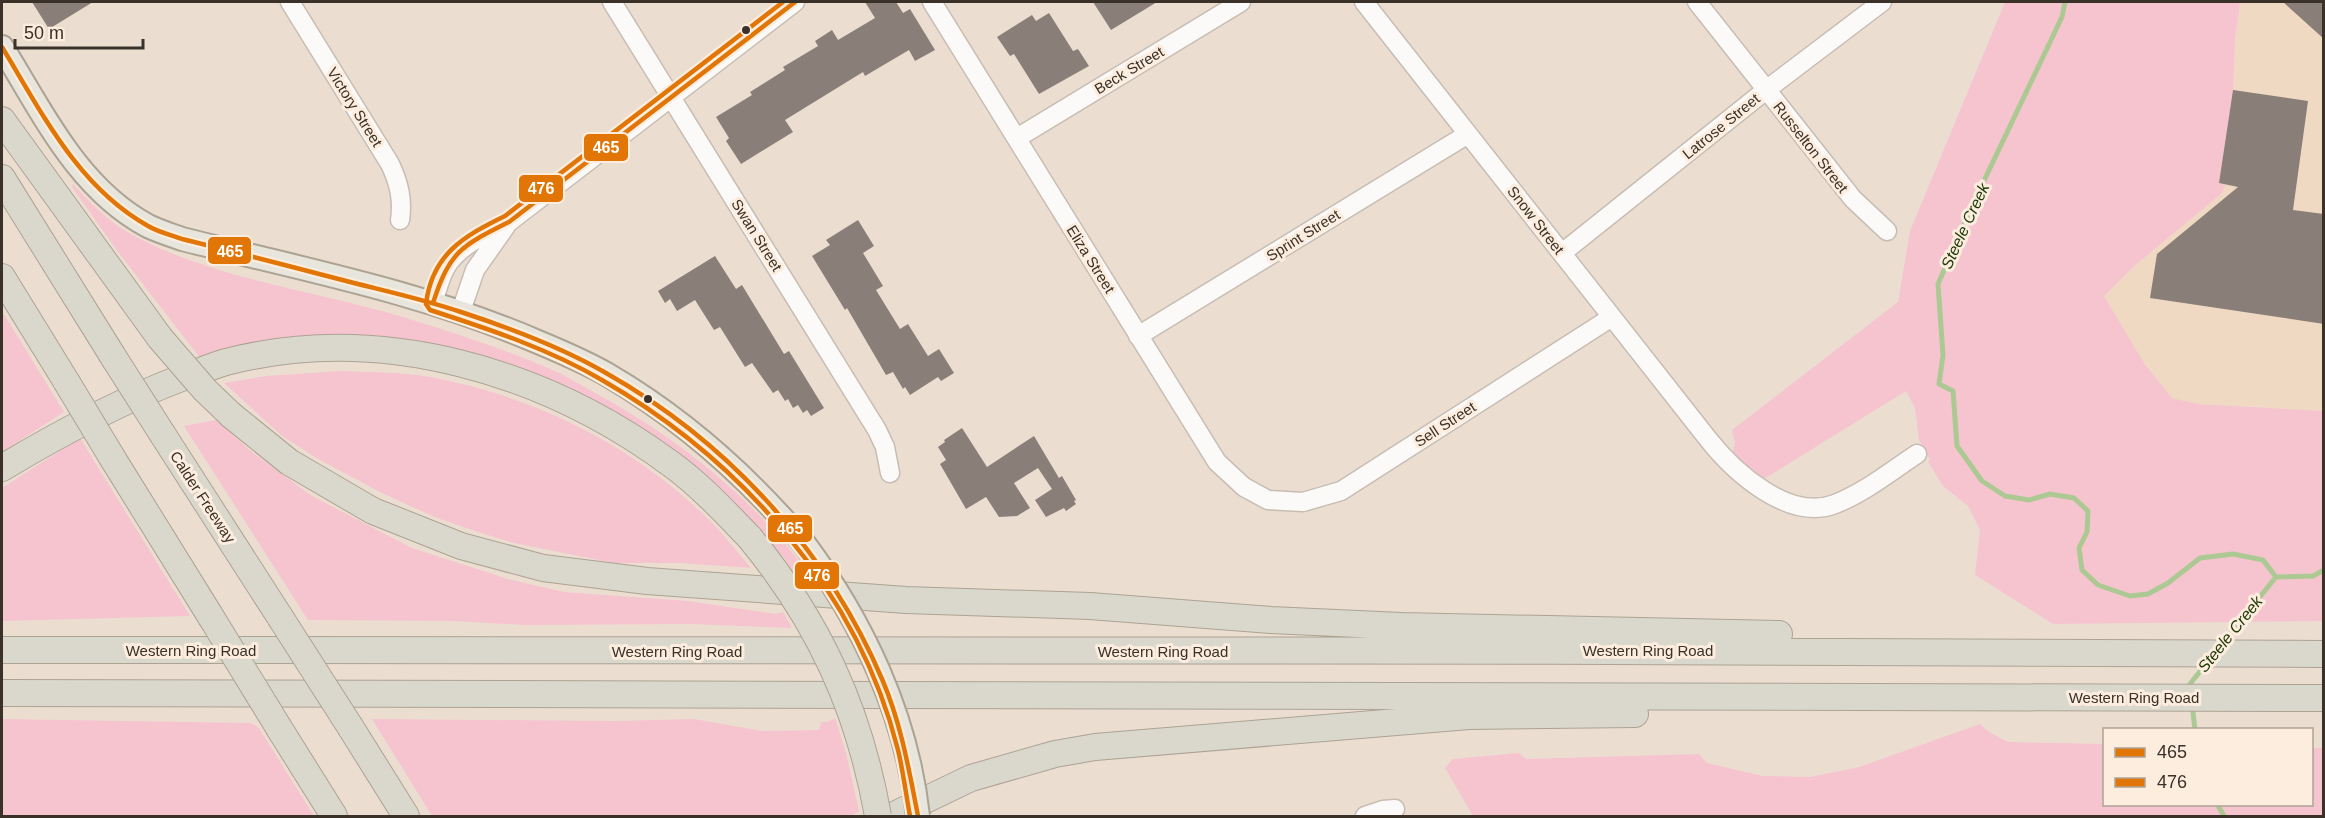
<svg xmlns="http://www.w3.org/2000/svg" width="2325" height="818" font-family="Helvetica,sans-serif">
	<style>
		.built { fill: #f0d9c3 }
		.green { fill: #f6c4cf }
		.lines { fill: none; stroke-linecap: round; stroke-linejoin: round }
		.stream { stroke: #adc993; stroke-width: 5 }
		.building { fill: #8a7e78 }
		.minor-casing { stroke: #c7bdb3; stroke-width: 21 }
		.major-casing { stroke: #aca393; stroke-width: 26 }
		.highway-casing { stroke: #aca393; stroke-width: 28 }
		.minor { stroke: #fcfaf8; stroke-width: 18 }
		.major { stroke: #e8e5dd; stroke-width: 22 }
		.highway { stroke: #dad7cc; stroke-width: 26 }
		.major-bridge-casing { stroke: #aca393; stroke-width: 26; stroke-linecap: butt }
		.highway-bridge-casing { stroke: #aca393; stroke-width: 28; stroke-linecap: butt }
		.major-bridge { stroke: #e8e5dd; stroke-width: 22 }
		.highway-bridge { stroke: #dad7cc; stroke-width: 26 }
		.bus-1-casing { stroke: #fceddf; stroke-width: 9 }
		.bus-2-casing { stroke: #fceddf; stroke-width: 9 }
		.bus-1 { stroke: #e17606; stroke-width: 4.5 }
		.bus-2 { stroke: #e17606; stroke-width: 4.5 }
		.bus-dot { fill: #3a3128; stroke: #fceddf; stroke-width: 2 }
		.labels { text-anchor: middle; dominant-baseline: central; stroke-width: 6; stroke-linejoin: round; paint-order: stroke }
		.street-label { font-size: 15px; fill: #3a3128; stroke: #fceddf }
		.water-label { font-size: 16px; font-style: italic; fill: #1b3703; stroke: #fceddf }
		.line-badge { stroke: #fceddf; stroke-width: 2 }
		.badge-label { font-size: 16px; text-anchor: middle; font-weight: bold; fill: #fff }
	</style>
	<rect width="100%" height="100%" fill="#ebded1"/>
	<path class="built" d="M2240 2H2323V411L2197 404 2172 398 2144 363 2104 296 2133 267 2171 235 2219 183 2233 90 2235 39Z"/>
	<path class="green" d="M2005 2H2240L2235 39 2233 90 2219 183 2225 185 2222 193 2133 267 2104 296 2144 363 2172 398 2197 404 2323 411V621L2053 624 1975 575 1980 530 1968 506 1943 486 1928 462 1930 460 1919 440 1915 408 1906 391 1759 482 1732 457 1735 442 1732 430 1898 302 1910 231Z
		M73 184C88 201 107 220 127 232 211 279 312 290 403 317 455 333 507 350 557 372 574 380 591 391 608 400 683 443 751 497 803 566L792 570 785 559 712 482 661 440 569 390 508 364 434 349 201 359 118 252 72 187Z
		M2 311 64 412 2 452Z
		M340 371C366 372 392 372 417 375 520 390 628 441 703 514 721 531 736 550 751 568L679 563H614L514 543 481 533 437 518 384 494 318 459 282 436 224 383 266 376Z
		M216 420 252 452 312 496 412 548 508 579 564 592 688 601 776 614 783 612 792 628 691 624 525 625 452 621 308 620 184 426Z
		M80 438 190 616 2 621V488Z
		M835 718 845 749 859 811 852 816H432L372 719 614 721 694 719 762 731 819 730 821 722H827Z
		M2 719 251 723 259 728 314 816H2Z
		M1980 724 1989 732 2008 742 2104 744V804H2312V748H2323V816H1473L1445 768 1453 759 1519 753 1526 759 1699 754 1707 763 1763 776 1810 777 1859 767Z"/>
	<g class="lines">
		<path class="stream" d="M2065 2 2062 17 1971 208 1938 284 1943 355 1939 384 1953 391 1957 446 1982 481 2005 496 2029 500 2050 494 2074 498 2088 511 2087 532 2079 548 2082 570 2098 585 2130 596 2148 594 2168 583 2200 558 2233 554 2263 560 2276 577 2220 646
			M2276 577 2313 576 2324 570
			M2191 692 2190 684 2209 660
			M2192 704 2195 730
			M2217 804 2224 816"/>
	</g>
	<path class="building" d="M32 2H93L49 29Z
		M865 2H896L903 13 910 9 935 50 915 61 909 50 865 76 863 72 785 120 793 132 741 164 726 141 729 138 716 117 752 95 750 92 785 70 783 67 818 46 815 41 832 30 838 40 875 18Z
		M1093 2H1157L1111 30Z
		M2283 2H2324V39Z
		M1049 13 1073 51 1078 49 1089 66 1039 94 1014 54 1010 56 997 37 1032 15 1036 21Z
		M2233 90 2308 101 2293 210 2324 214V324L2150 298 2157 254 2238 187 2219 183Z
		M858 220 874 246 863 253 883 286 876 290 900 329 908 324 928 356 939 349 954 373 941 381 938 377 910 395 905 387 903 389 893 372 886 375 847 308 845 310 812 256 830 245 826 240Z
		M715 256 736 289 742 285 784 354 789 351 824 408 811 416 807 410 803 413 798 405 793 408 788 399 785 401 778 390 773 393 752 363 745 367 720 327 714 330 695 300 677 311 670 299 665 303 658 291Z
		M962 428 987 467 1034 436 1059 478 1062 476 1076 500 1074 501 1076 504 1066 511 1064 508 1046 517 1035 500 1052 489 1038 468 1014 483 1030 508 1017 516 999 517 986 497 966 509 940 464 946 460 938 447 945 442 944 440Z"/>
	<g class="lines">
		<g class="minor-casing">
			<path id="minor" d="M290 2 390 164C399 183 403 199 400 220
				M612 2 877 430 885 447 890 473
				M932 2 1217 462 1244 487 1268 500 1303 502 1341 491 1612 317
				M1364 2 1708 439C1734 472 1789 522 1835 504 1864 493 1891 471 1917 454
				M1697 2 1853 199 1887 231
				M1017 138 1241 2
				M1562 253 1766 90 1882 2
				M433 303C437 291 440 277 446 267 459 245 488 233 509 222L795 2
				M461 311 475 270 506 226
				M1138 336 1468 134
				M1365 816 1383 810 1395 809"/>
		</g>
		<g class="major-casing">
			<path id="major" d="M2 47C42 111 77 188 148 226 158 231 171 235 182 239 302 269 425 293 538 342 562 352 586 362 608 375 683 419 747 476 803 542"/>
		</g>
		<g class="highway-casing">
			<path id="highway" d="M2 120 160 338
				M2 178 114 358
				M2 277 66 381
				M231 415 289 462 373 511 461 546 543 568 647 581 906 600 1090 606 1271 620 1401 626 1779 634
				M163 435 280 617
				M113 459 211 617
				M2 468C60 433 120 401 184 377 198 372 212 366 226 362 381 322 545 371 671 464 700 485 725 512 750 538
				M2 650C775 654 1550 647 2324 654
				M2 693 2324 698
				M279 728 334 816
				M351 728 406 816
				M892 816 971 778 1055 754 1095 747 1469 716 1635 714"/>
		</g>
		<use href="#minor" class="minor"/>
		<use href="#major" class="major"/>
		<use href="#highway" class="highway"/>
		<g class="major-bridge-casing">
			<path id="major-bridge" d="M803 542C863 622 907 716 918 816"/>
		</g>
		<g class="highway-bridge-casing">
			<path id="highway-bridge" d="M160 338 205 390 231 415
				M114 358 163 435
				M66 381 113 459
				M750 538C819 622 859 709 878 816
				M211 617 279 728
				M280 617 351 728"/>
		</g>
		<use href="#major-bridge" class="major-bridge"/>
		<use href="#highway-bridge" class="highway-bridge"/>
		<g class="bus-1-casing">
			<path id="bus-1" d="M2 47C42 113 78 187 148 226 158 232 171 235 182 239 239 253 296 268 354 283 390 292 426 300 461 312 510 328 561 347 606 373 728 442 827 550 882 679 901 723 909 770 918 816
				M433 303C450 251 461 246 509 222L795 2"/>
		</g>
		<g class="bus-2-casing">
			<path id="bus-2" d="M783 2 505 216C464 236 432 254 426 304L430 310C489 329 549 349 602 380 741 460 858 591 898 750 903 771 906 794 910 816"/>
		</g>
		<use href="#bus-1" class="bus-1"/>
		<use href="#bus-2" class="bus-2"/>
	</g>
	<g class="bus-dot">
		<circle cx="746" cy="30" r="5"/>
		<circle cx="648" cy="399" r="5"/>
	</g>
	<g class="labels">
		<g class="street-label">
			<text transform="translate(1129 70) rotate(-31)">Beck Street</text>
			<text transform="translate(355 107) rotate(58)">Victory Street</text>
			<text transform="translate(1721 126) rotate(-39)">Latrose Street</text>
			<text transform="translate(1811 147) rotate(52)">Russelton Street</text>
			<text transform="translate(1536 220) rotate(52)">Snow Street</text>
			<text transform="translate(757 235) rotate(58)">Swan Street</text>
			<text transform="translate(1303 235) rotate(-32)">Sprint Street</text>
			<text transform="translate(1091 259) rotate(58)">Eliza Street</text>
			<text transform="translate(1445 424) rotate(-33)">Sell Street</text>
			<text transform="translate(203 497) rotate(57)">Calder Freeway</text>
			<text x="191" y="650">Western Ring Road</text>
			<text x="1648" y="650">Western Ring Road</text>
			<text x="677" y="651">Western Ring Road</text>
			<text x="1163" y="651">Western Ring Road</text>
			<text x="2134" y="697">Western Ring Road</text>
		</g>
		<g class="water-label">
			<text transform="translate(1965 226) rotate(-65)">Steele Creek</text>
			<text transform="translate(2230 634) rotate(-51)">Steele Creek</text>
		</g>
	</g>
	<g class="line-badge">
		<rect x="583" y="133" width="46" height="29" rx="6" fill="#e17606"/>
		<rect x="518" y="174" width="46" height="29" rx="6" fill="#e17606"/>
		<rect x="207" y="236" width="45" height="29" rx="6" fill="#e17606"/>
		<rect x="767" y="514" width="46" height="29" rx="6" fill="#e17606"/>
		<rect x="794" y="561" width="46" height="29" rx="6" fill="#e17606"/>
	</g>
	<g class="badge-label">
		<text x="606" y="153">465</text>
		<text x="541" y="194">476</text>
		<text x="230" y="257">465</text>
		<text x="790" y="534">465</text>
		<text x="817" y="581">476</text>
	</g>
	<rect width="2325" height="818" fill="none" stroke="#3a3128" stroke-width="6"/>
	<rect x="2103" y="728" width="210" height="78" fill="#fceddf" stroke="#aea296" stroke-width="1.5"/>
	<rect x="2115" y="748" width="30" height="9" fill="#e17606" stroke="#aea296" stroke-width="1.5"/>
	<text x="2157" y="758" font-size="18" fill="#3a3128">465</text>
	<rect x="2115" y="778" width="30" height="9" fill="#e17606" stroke="#aea296" stroke-width="1.5"/>
	<text x="2157" y="788" font-size="18" fill="#3a3128">476</text>
	<path d="M15 39v9h128v-9" fill="none" stroke="#3a3128" stroke-width="3"/>
	<text x="24" y="39" font-size="18" fill="#3a3128" stroke="#fceddf" stroke-width="4.5" paint-order="stroke">50 m</text>
</svg>
